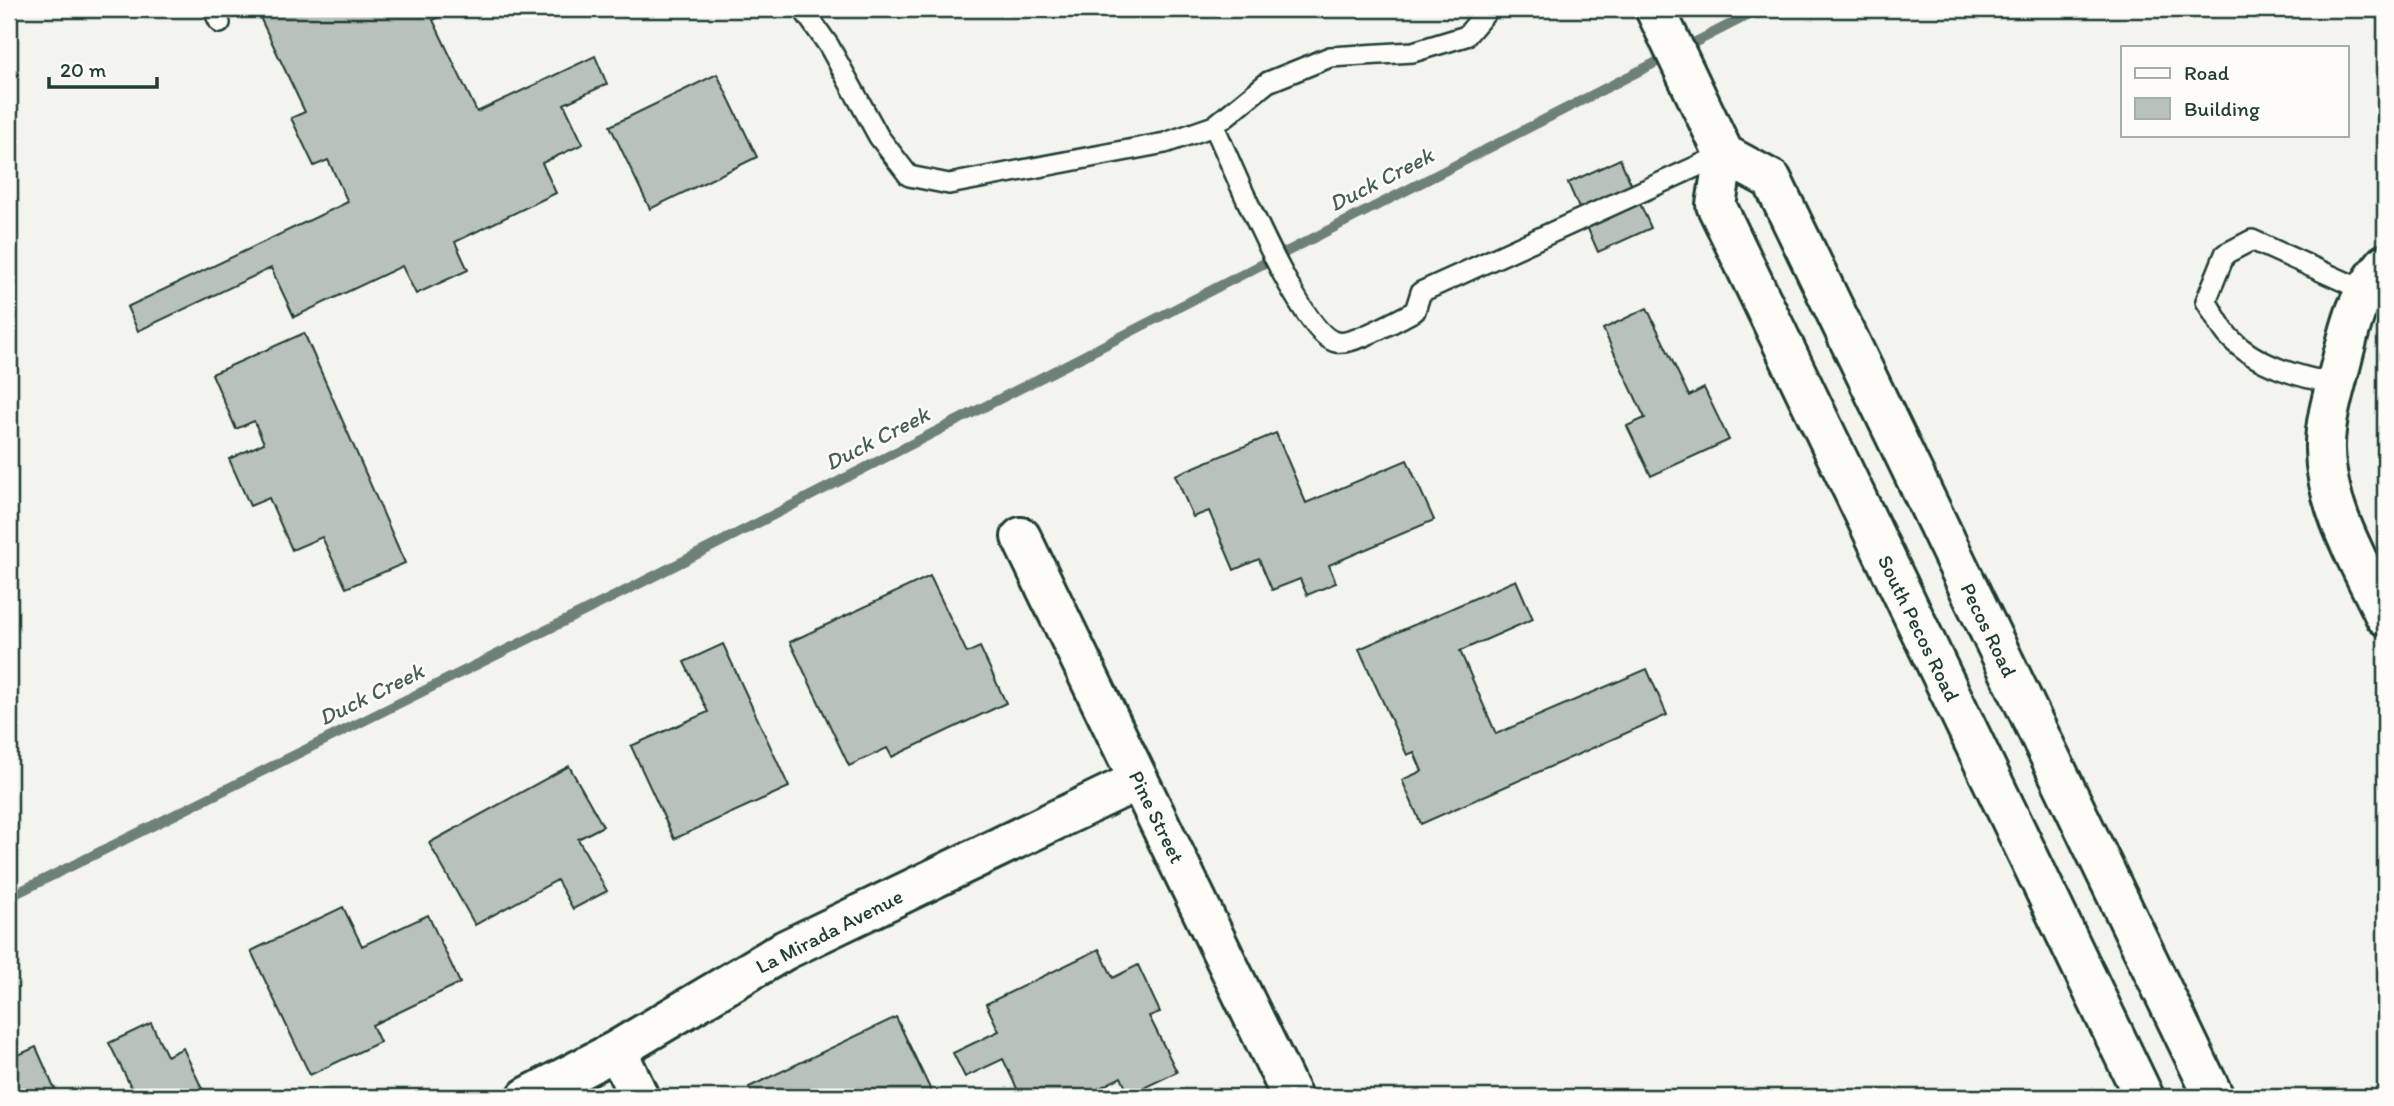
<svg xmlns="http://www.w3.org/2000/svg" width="2394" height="1106" font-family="Itim,sans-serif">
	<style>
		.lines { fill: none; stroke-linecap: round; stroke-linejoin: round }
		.stream { stroke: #6e8179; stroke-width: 10 }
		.building { fill: #b9c1bb; stroke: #1f3d34; stroke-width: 2 }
		.lane-casing { stroke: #1f3d34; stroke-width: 24 }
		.street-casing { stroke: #1f3d34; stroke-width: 44 }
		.primary-casing { stroke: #1f3d34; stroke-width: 44 }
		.lane { stroke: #fdfcf7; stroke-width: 19 }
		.street { stroke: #fdfcf7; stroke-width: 38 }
		.primary { stroke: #fdfcf7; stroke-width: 38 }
		.labels { text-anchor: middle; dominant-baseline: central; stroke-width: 5; stroke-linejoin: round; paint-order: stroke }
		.street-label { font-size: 21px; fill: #1f3d34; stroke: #fdfcf7 }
		.water-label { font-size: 23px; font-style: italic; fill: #475f56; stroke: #fdfcf7 }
	</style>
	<rect width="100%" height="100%" fill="#f4f4ef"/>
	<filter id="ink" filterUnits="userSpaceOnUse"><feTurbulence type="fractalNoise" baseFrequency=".0143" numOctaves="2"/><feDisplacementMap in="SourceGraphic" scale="14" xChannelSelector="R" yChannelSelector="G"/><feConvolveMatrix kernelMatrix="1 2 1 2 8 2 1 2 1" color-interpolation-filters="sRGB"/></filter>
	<g filter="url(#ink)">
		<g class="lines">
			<path class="stream" d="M9 897 627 590 1760 9"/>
		</g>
		<path class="building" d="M256 9H457L433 20 477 112 595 56 607 84 564 104 583 144 542 163 556 193 455 242 468 270 416 294 402 266 294 317 271 268 138 331 127 307 348 202 328 160 314 166 291 118 305 112Z
			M717 74 757 157 650 209 610 126Z
			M1620 159 1651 228 1598 252 1568 183Z
			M1647 308 1689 396 1704 388 1729 440 1651 476 1627 426 1645 418 1603 329Z
			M304 333 405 563 346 588 322 537 292 550 269 498 250 506 229 459 264 443 254 421 236 429 212 374Z
			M1276 433 1306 503 1407 460 1434 520 1329 565 1336 583 1307 595 1300 579 1272 590 1259 559 1234 570 1209 511 1193 517 1175 475Z
			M930 576 967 653 980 647 1006 703 892 757 887 748 849 766 790 642Z
			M1516 580 1533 619 1460 651 1496 734 1647 669 1667 715 1421 824 1402 780 1422 771 1414 752 1407 755 1359 649Z
			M723 644 789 787 674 839 631 746 708 712 684 662Z
			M569 766 603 826 578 839 607 891 573 909 557 880 475 925 429 843Z
			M343 907 362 946 428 915 460 983 372 1025 380 1042 310 1075 251 951Z
			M1099 949 1113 978 1138 965 1160 1012 1149 1016 1177 1072 1129 1095 1121 1077 1082 1097H1021L1003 1059 965 1077 953 1053 999 1031 986 1004Z
			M896 1017 934 1097H754L749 1087Z
			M151 1023 167 1056 183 1048 206 1097H136L109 1043Z
			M36 1047 58 1097H9V1059Z"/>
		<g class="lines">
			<g class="lane-casing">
				<path id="lane" d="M213 9 220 23
					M803 9 829 46 879 137 909 176 949 184 1165 143 1214 126 1268 82 1330 57 1413 52 1466 36 1489 9
					M1214 126C1232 165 1300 334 1336 342 1353 346 1398 319 1415 311L1421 292 1724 154
					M2336 384C2300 377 2257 366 2230 338 2221 329 2214 313 2206 301L2225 254 2252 240 2363 290"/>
			</g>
			<g class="street-casing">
				<path id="street" d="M2385 264C2357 297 2352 319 2342 360 2335 388 2324 422 2325 450 2326 509 2361 565 2385 616
					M1021 537 1292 1097
					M617 1050 639 1097
					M527 1097 617 1050 785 950 1139 780"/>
			</g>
			<g class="primary-casing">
				<path id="primary" d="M1655 9 1724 154 1716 205 2144 1097
					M1724 154 1772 180 2214 1097"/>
			</g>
			<use href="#lane" class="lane"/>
			<use href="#street" class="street"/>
			<use href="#primary" class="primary"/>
		</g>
	</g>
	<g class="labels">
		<g class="street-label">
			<text transform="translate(1919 628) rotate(64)">South Pecos Road</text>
			<text transform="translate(1989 630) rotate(64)">Pecos Road</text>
			<text transform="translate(1157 817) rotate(64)">Pine Street</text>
			<text transform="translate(829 931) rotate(-27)">La Mirada Avenue</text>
		</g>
		<g class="water-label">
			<text transform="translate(1381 179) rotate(-27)">Duck Creek</text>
			<text transform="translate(877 438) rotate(-27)">Duck Creek</text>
			<text transform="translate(371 694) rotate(-26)">Duck Creek</text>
		</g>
	</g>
	<rect width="2394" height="1106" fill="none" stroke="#fdfcf7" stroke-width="35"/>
	<rect x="18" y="18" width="2359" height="1071" fill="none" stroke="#1f3d34" stroke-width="2.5" filter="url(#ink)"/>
	<rect x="2121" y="46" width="228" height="91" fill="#fdfcf7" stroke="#a4b0a9" stroke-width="2"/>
	<rect x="2135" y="68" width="35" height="10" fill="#fdfcf7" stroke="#a4b0a9" stroke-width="2"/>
	<text x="2184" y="80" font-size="21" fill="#1f3d34">Road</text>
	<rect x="2135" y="98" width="35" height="21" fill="#b9c1bb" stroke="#a4b0a9" stroke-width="2"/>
	<text x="2184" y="116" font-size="21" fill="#1f3d34">Building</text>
	<path d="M49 77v10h108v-10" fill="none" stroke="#1f3d34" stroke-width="3.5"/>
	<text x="60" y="77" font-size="21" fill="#1f3d34" stroke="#fdfcf7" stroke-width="5" paint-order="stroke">20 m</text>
</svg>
